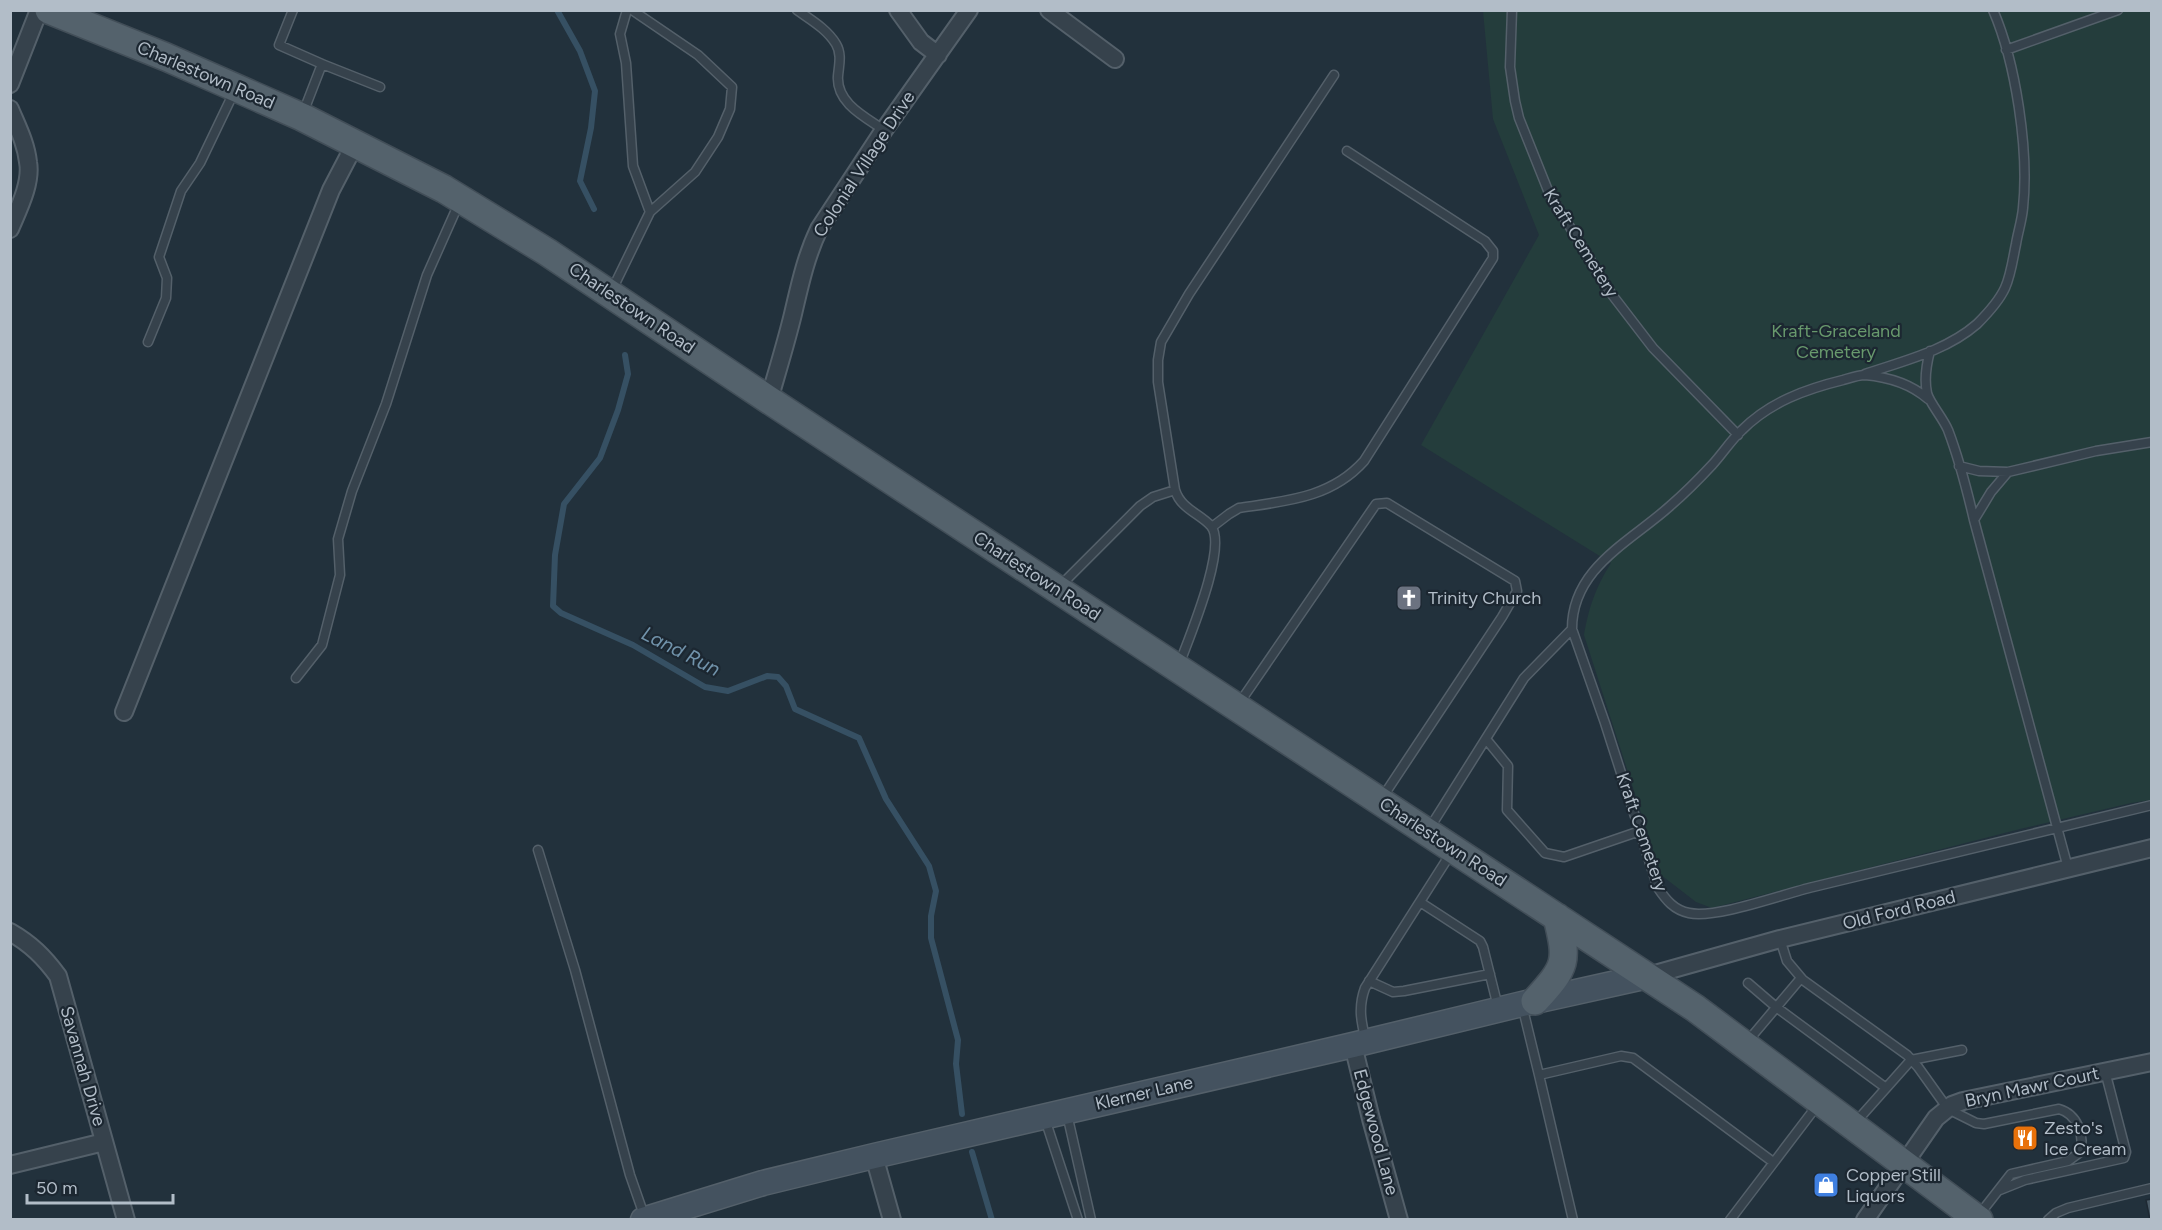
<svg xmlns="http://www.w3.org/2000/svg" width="2162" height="1230" font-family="Figtree,sans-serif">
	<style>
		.green { fill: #243d3c }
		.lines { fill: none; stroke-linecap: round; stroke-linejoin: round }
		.stream { stroke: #365063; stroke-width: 6 }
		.building { fill: #4b5b67; stroke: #1e2933; stroke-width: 1.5 }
		.lane-casing { stroke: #54606a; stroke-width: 11 }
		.street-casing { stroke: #54606a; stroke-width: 20 }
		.secondary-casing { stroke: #54606a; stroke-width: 27 }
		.primary-casing { stroke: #424e58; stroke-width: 30 }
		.lane { stroke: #36424c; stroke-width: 8 }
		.street { stroke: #36424c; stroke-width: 16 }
		.secondary { stroke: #44525f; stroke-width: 24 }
		.primary { stroke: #54626c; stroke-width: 27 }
		.labels { text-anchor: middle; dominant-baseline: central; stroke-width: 4.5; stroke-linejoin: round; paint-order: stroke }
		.street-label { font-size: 18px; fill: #b2bdc8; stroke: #1c2731 }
		.park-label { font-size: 18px; fill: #68996d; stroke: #1c2731 }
		.poi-label { font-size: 18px; fill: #b2bdc8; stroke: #1c2731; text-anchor: start }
		.water-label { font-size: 20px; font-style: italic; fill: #7193ab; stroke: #1c2731 }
	</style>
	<rect width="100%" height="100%" fill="#22313c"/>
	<path class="green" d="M1483 11H2151V800L2131 803 2020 829 1712 908 1696 902 1661 875 1584 635C1589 606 1596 587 1611 563L1421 445 1539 235 1493 119Z"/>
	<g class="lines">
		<path class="stream" d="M557 10 580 51 595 91 591 128 580 181 594 209
			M625 355 628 374 618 410 600 458 564 504 555 555 553 606 561 613 633 645 705 687 728 691 767 676 778 677 786 686 795 709 859 738 886 799 929 866 936 891 931 916V938L958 1040 956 1064 962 1114
			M972 1152 992 1220"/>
	</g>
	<path class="building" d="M2152 1199V1220H2150L2146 1200Z"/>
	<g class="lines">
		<g class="lane-casing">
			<path id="lane" d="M293 10 279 45 322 64 303 113
				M627 10 620 34 626 63 633 166 650 212
				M797 10C811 20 827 29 836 44 842 54 839 65 838 76 836 103 865 117 884 130
				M1512 10 1510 67 1515 101 1519 118 1549 193 1610 292 1653 348 1738 435
				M2006 50 2118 10
				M322 64 380 87
				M612 290 650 212 695 172 718 137 730 109 732 87 698 55 632 10
				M148 342 166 298 167 278 159 257 181 191 200 163 235 90
				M1930 351C1926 366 1924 379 1927 393 1929 402 1943 418 1948 430 1959 459 1967 490 1974 520
				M1865 374C1903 361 1946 351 1977 324 1987 314 1999 301 2005 288 2011 275 2013 258 2016 244 2018 232 2022 220 2023 208 2029 151 2016 63 1993 10
				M1928 399C1911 384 1888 377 1865 375 1858 375 1850 378 1843 380 1806 389 1770 402 1742 430 1731 440 1723 453 1712 465 1699 479 1685 493 1670 506 1630 542 1572 568 1572 629L1605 723 1658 888C1666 900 1674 910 1689 913 1716 919 1783 894 1813 887 1926 859 2039 832 2152 805
				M1959 466 1979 471 2008 472 2096 451 2152 442
				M2008 472 1991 492 1974 520 2068 868
				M1212 527 1229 514 1239 508C1286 501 1331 498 1364 461L1493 258V251L1485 241 1347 151
				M1060 586 1140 506 1153 497 1175 490
				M1179 665C1188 640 1228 547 1211 526 1199 513 1181 509 1175 490L1158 382V360L1161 342 1189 294 1334 75
				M296 678 322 645 340 575 338 539 352 491 386 404 427 275 459 203
				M1238 705 1376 504 1387 503 1515 581 1517 591 1502 617 1382 798
				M1486 739 1508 766 1507 810 1545 853 1564 857 1640 831
				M1429 829 1524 678 1572 629
				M538 850 575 970 630 1175 645 1218
				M1420 902 1480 941 1483 947 1498 1007
				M1780 939 1787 961 1803 980 1907 1055 1918 1067 1948 1109 1976 1123 1984 1124 2059 1109C2077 1114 2086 1136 2079 1153L2068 1161 2011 1174 1979 1215
				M1369 981 1393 992 1404 991 1490 974
				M1748 983 1776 1007 1886 1088
				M1522 1005 1539 1075
				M1366 1041C1361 1022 1358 1007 1365 988L1451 853
				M1747 1042 1801 978
				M1067 1114 1091 1220
				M1045 1119 1078 1220
				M1855 1123 1911 1060 1962 1050
				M2000 1190 2025 1180 2124 1158 2126 1152 2105 1071
				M1573 1220 1539 1075 1621 1056 1633 1058 1773 1162
				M1730 1220 1819 1103
				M2048 1220 2056 1213 2068 1208 2152 1188"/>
		</g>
		<g class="street-casing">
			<path id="street" d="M898 10 921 42 938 55
				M1049 10 1115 59
				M10 84 39 10
				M10 109C17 126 26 143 28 162 32 183 18 210 10 229
				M769 400C777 372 786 343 793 314 800 284 806 256 819 229L884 130 969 10
				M124 712 331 190 355 144
				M10 932C31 944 44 957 58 976L126 1220
				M1648 976 1780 939 2152 848
				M1353 1045 1371 1119 1399 1220
				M874 1156 892 1220
				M10 1165 104 1142
				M1865 1220 1936 1118 1952 1105 1963 1101 2152 1062"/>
		</g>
		<g class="secondary-casing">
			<path id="secondary" d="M643 1220 763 1183 874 1156 1353 1045 1522 1004 1648 976"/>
		</g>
		<g class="primary-casing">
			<path id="primary" d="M49 10 166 57 302 117 444 189 547 252 769 400 1695 1008 1979 1220
				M1535 1001C1567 966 1568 962 1557 917"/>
		</g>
		<use href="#lane" class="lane"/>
		<use href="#street" class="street"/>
		<use href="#secondary" class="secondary"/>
		<use href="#primary" class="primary"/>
	</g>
	<defs>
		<g id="church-square" transform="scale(1.35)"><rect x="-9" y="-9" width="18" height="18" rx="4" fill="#6b7280" stroke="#1c2731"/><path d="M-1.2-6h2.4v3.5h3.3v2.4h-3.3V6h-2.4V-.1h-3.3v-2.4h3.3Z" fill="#fff"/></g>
		<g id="restaurant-square" transform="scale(1.35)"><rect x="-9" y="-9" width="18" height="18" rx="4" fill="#e8710a" stroke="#1c2731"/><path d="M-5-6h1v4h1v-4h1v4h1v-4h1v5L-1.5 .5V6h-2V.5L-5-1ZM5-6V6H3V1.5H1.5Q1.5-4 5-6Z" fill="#fff"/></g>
		<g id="shop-square" transform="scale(1.35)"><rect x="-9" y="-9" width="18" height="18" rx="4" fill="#3f7fe0" stroke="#1c2731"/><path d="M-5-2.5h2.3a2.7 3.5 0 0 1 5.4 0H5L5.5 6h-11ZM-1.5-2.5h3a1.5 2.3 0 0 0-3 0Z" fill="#fff"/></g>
	</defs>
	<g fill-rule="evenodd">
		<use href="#church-square" x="1409" y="598"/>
		<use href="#restaurant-square" x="2025" y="1138"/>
		<use href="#shop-square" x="1826" y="1185"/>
	</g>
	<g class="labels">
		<g class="street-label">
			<text transform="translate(206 75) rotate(23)">Charlestown Road</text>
			<text transform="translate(864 164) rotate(-57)">Colonial Village Drive</text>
			<text transform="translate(1581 243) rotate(58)">Kraft Cemetery</text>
			<text transform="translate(632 308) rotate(34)">Charlestown Road</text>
			<text transform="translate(1037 576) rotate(33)">Charlestown Road</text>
			<text transform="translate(1642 832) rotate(71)">Kraft Cemetery</text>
			<text transform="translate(1443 842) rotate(33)">Charlestown Road</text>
			<text transform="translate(1899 910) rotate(-14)">Old Ford Road</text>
			<text transform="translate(83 1066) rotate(74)">Savannah Drive</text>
			<text transform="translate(2032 1087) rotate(-12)">Bryn Mawr Court</text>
			<text transform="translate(1144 1093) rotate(-13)">Klerner Lane</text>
			<text transform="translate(1376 1132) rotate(75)">Edgewood Lane</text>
		</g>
		<g class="park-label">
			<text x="1836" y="331">Kraft-Graceland<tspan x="1836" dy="21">Cemetery</tspan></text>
		</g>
		<g class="poi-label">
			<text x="1428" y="598">Trinity Church</text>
			<text x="2044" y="1128">Zesto's<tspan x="2044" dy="21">Ice Cream</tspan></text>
			<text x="1846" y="1175">Copper Still<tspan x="1846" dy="21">Liquors</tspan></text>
		</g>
		<g class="water-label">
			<text transform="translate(681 651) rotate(27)">Land Run</text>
		</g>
	</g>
	<rect width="2162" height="1230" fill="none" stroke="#b2bdc8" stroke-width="24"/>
	<path d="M27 1194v9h146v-9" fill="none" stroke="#b2bdc8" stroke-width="3"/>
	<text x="36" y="1194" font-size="18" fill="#b2bdc8" stroke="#1c2731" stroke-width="4.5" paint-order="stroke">50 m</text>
</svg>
